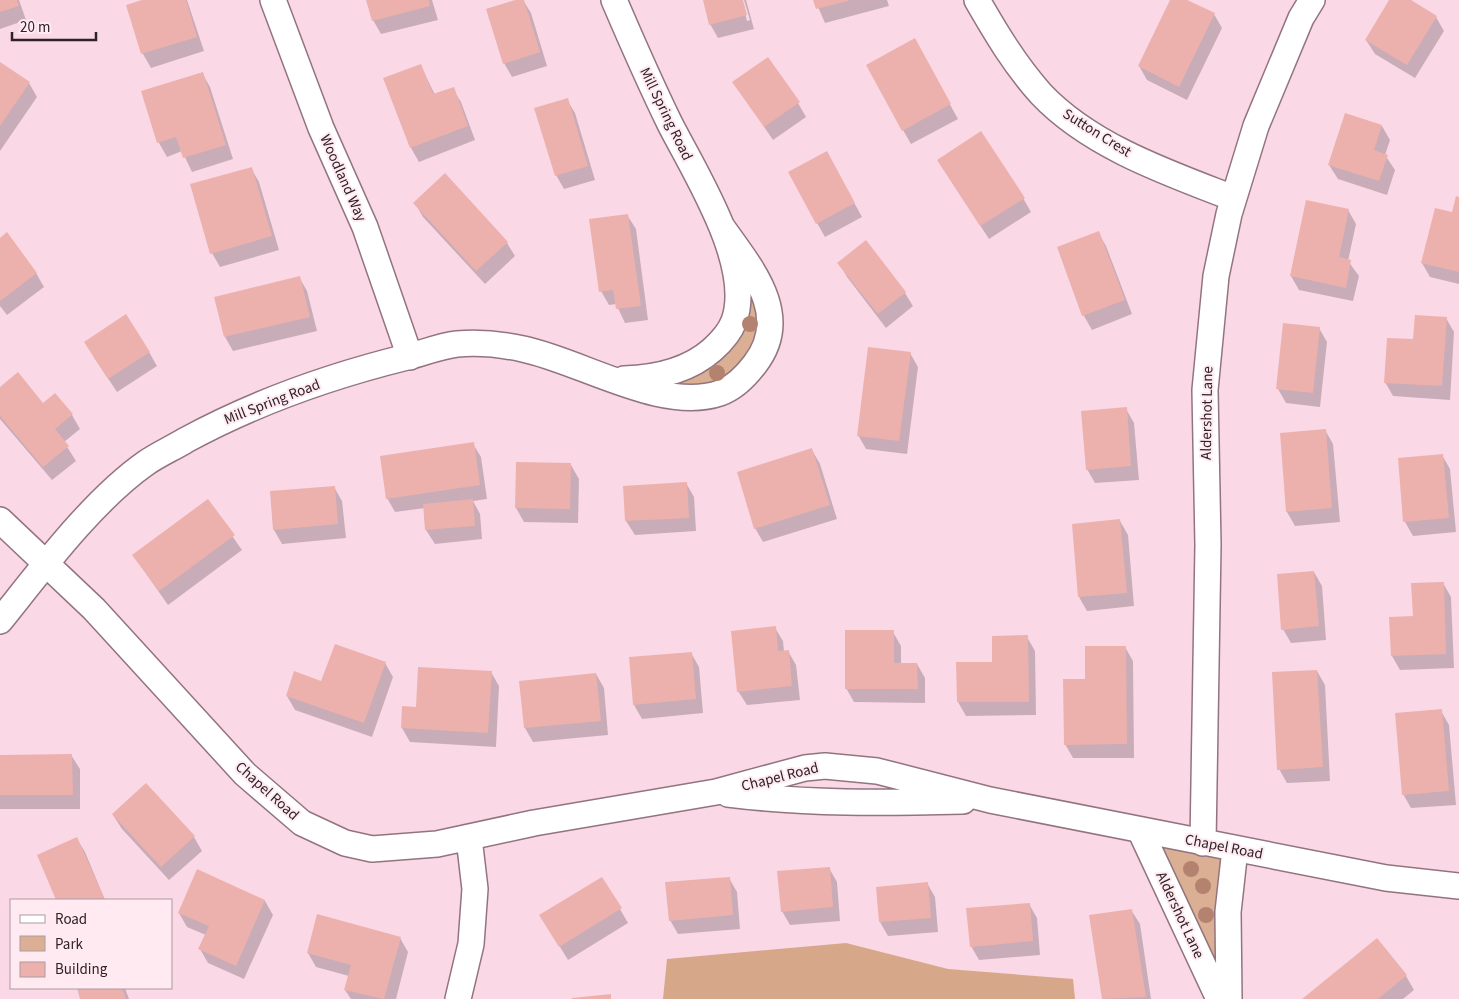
<svg xmlns="http://www.w3.org/2000/svg" width="1459" height="999" font-family="'Source Sans 3',sans-serif">
	<style>
		.green { fill: #dbaf93 }
		.forest { fill: #d6a789 }
		.shadow { fill: #0003 }
		.building { fill: #ecb1ad }
		.lines { fill: none; stroke-linecap: round; stroke-linejoin: round }
		.minor-casing { stroke: #927481; stroke-width: 28 }
		.minor { stroke: #fff; stroke-width: 25 }
		.tree { fill: #b4836f }
		.labels { text-anchor: middle; dominant-baseline: central; stroke-width: 4; stroke-linejoin: round; paint-order: stroke }
		.street-label { font-size: 15px; fill: #2e2227; stroke: #ffeaf2 }
	</style>
	<rect width="100%" height="100%" fill="#fbd8e6"/>
	<path class="green" d="M735 265 770 318 721 392 642 378 723 341Z
		M1140 830 1235 849 1229 999Z"/>
	<path class="forest" d="M846 943 948 969 1073 979 1075 999H663L667 959Z"/>
	<path class="shadow" d="M0 0H19L26 20 0 29Z
		M146 0H187L204 51 151 68 143 54 127 6Z
		M367 0H432L438 20 381 34 373 20Z
		M519 0H523L531 13 547 66 512 77 504 63Z
		M704 0H742L747 21 750 20 744 0H746L754 29 718 38 710 24Z
		M815 0H887L889 6 825 23Z
		M1171 0H1184L1214 14 1222 28 1187 100 1147 80 1139 66Z
		M1391 0H1408L1436 17 1444 31 1415 78 1375 54 1366 40Z
		M922 54 958 119 911 144 903 130Z
		M0 63 29 83 37 97 0 151Z
		M421 66 435 95 453 89 461 102 475 140 419 162 411 148Z
		M202 73 210 87 233 159 192 172 182 151 167 157 159 143 142 92Z
		M734 82 798 103 806 117 773 140Z
		M567 100 575 113 595 180 564 189 556 175Z
		M1382 126 1390 140 1385 155 1395 170 1387 195 1338 179 1329 165Z
		M834 166 862 217 825 237 817 223Z
		M251 168 259 182 279 250 220 267 212 253Z
		M947 174 1023 198 1031 212 989 239Z
		M1459 198V284L1430 277 1422 263 1453 213Z
		M415 203 507 243 515 256 485 284 423 217Z
		M1348 210 1356 224 1348 261 1359 276 1353 301 1299 290 1291 276Z
		M627 215 636 229 648 320 625 323 616 304 609 305 601 291Z
		M1098 232 1106 246 1132 314 1092 330 1084 316 1058 248Z
		M0 239 36 273 44 287 7 315 0 306Z
		M839 263 905 293 913 306 886 328 847 277Z
		M299 277 307 291 317 331 233 351 225 337Z
		M1446 318 1454 332 1450 400 1393 396 1385 382 1414 340Z
		M1319 328 1327 342 1320 407 1286 403 1278 389Z
		M149 352 157 366 117 392 93 356Z
		M910 353 918 367 907 454 866 449 858 435Z
		M0 389 43 405 55 395 72 415 80 429 64 442 76 461 52 480 0 419Z
		M1126 409 1134 423 1139 480 1095 483 1087 469Z
		M1325 430 1333 444 1340 522 1295 526 1287 512 1281 434Z
		M473 444 481 457 487 499 473 501 480 514 482 539 435 544 426 530 425 508 395 512 387 498Z
		M812 450 820 464 837 519 763 542 755 528Z
		M1442 455 1450 469 1456 532 1413 536 1405 522 1399 459Z
		M571 465 579 479 578 523 524 522 516 508Z
		M686 483 694 497 696 531 635 535 626 521 624 487Z
		M334 487 342 501 346 538 282 544 274 530Z
		M207 500 242 550 168 605 133 555Z
		M1120 521 1128 535 1134 606 1087 611 1079 597Z
		M1314 572 1322 586 1326 640 1291 643 1283 629Z
		M1443 583 1451 597 1454 668 1400 670 1392 656Z
		M775 628 783 641 784 652 788 651 796 665 800 700 747 705 738 691Z
		M893 632 901 646V664H917L925 678V703L854 702 846 688Z
		M1027 637 1035 651 1036 715 966 716 958 702Z
		M1125 647 1133 661 1134 758H1073L1065 744 1087 680Z
		M691 653 699 667 703 713 642 719 634 705Z
		M385 663 393 677 372 737 295 710 287 696Z
		M1317 671 1325 685 1330 781 1287 783 1279 769Z
		M491 672 499 686 496 747 410 742 402 728 403 708H417Z
		M596 674 604 688 608 735 533 742 525 728 520 682Z
		M1441 711 1449 725 1456 805 1411 808 1403 794Z
		M71 755 80 769V809H0V756Z
		M113 815 194 837 202 851 169 880 122 829Z
		M77 839 85 852 105 900H58L38 855Z
		M829 868 837 882 840 921 790 925 782 911Z
		M198 871 265 901 273 915 244 979 208 963 200 949 206 935 187 927 179 913Z
		M602 878 628 923 568 960 549 929Z
		M729 878 737 892 740 929 678 934 670 920Z
		M927 883 935 897 938 932 888 936 880 922Z
		M1029 904 1037 918 1040 955 979 960 971 946Z
		M1131 910 1140 924 1151 999H1103L1091 916Z
		M400 938 408 952 396 999H351L345 990 349 976 316 967 308 953Z
		M1376 940 1406 976 1414 990 1403 999H1304Z
		M78 988H125L129 999H81Z"/>
	<path class="building" d="M0 0H17L19 6 0 12Z
		M142 0H186L197 37 141 54 126 5Z
		M366 0H429L430 6 372 21Z
		M515 0H524L540 52 503 64 486 9Z
		M703 0H743L747 15 709 25Z
		M813 0H848V1L816 9Z
		M1170 0H1187L1215 13 1179 87 1138 66Z
		M1389 0H1411L1437 16 1407 65 1365 40Z
		M915 38 951 104 902 131 866 65Z
		M768 57 800 102 764 127 732 82Z
		M0 62 30 82 0 126Z
		M421 64 433 94 454 87 468 126 410 148 383 78Z
		M203 72 226 145 183 158 176 137 157 143 141 91Z
		M568 98 588 166 555 176 534 108Z
		M1345 113 1382 125 1374 150 1388 155 1379 181 1328 165Z
		M981 131 1025 198 980 226 937 160Z
		M827 151 855 203 816 224 788 172Z
		M252 167 272 236 210 254 190 184Z
		M445 173 508 242 476 271 413 203Z
		M1456 196 1459 197V272L1421 263 1435 208 1452 212Z
		M1306 200 1349 209 1339 257 1351 260 1346 288 1290 276Z
		M628 214 641 306 616 309 613 290 599 292 589 219Z
		M1099 231 1125 300 1082 316 1057 247Z
		M7 232 37 273 0 301V238Z
		M866 240 906 292 878 314 837 263Z
		M300 276 310 317 224 337 214 297Z
		M126 314 150 352 108 379 84 342Z
		M1415 315 1447 317 1442 386 1384 383 1387 338 1413 339Z
		M1283 323 1320 327 1313 393 1276 389Z
		M868 347 911 352 899 441 857 436Z
		M18 372 43 403 55 393 73 414 55 429 69 446 43 467 0 416V387Z
		M1127 407 1131 466 1086 470 1081 411Z
		M1326 429 1332 508 1286 512 1280 433Z
		M474 442 480 485 386 499 380 456Z
		M812 448 830 505 754 529 737 472Z
		M1443 454 1449 518 1403 522 1398 458Z
		M516 462 571 463 570 509 515 508Z
		M687 482 689 518 625 521 623 486Z
		M335 486 338 524 273 530 270 491Z
		M208 499 235 535 159 591 132 555Z
		M473 499 475 526 425 530 423 504Z
		M1120 519 1127 593 1078 597 1072 524Z
		M1314 571 1319 626 1281 630 1277 574Z
		M1444 582 1446 654 1391 656 1389 617 1413 616 1411 583Z
		M776 626 778 651 789 650 792 686 737 692 731 631Z
		M845 630H894V663H917L918 689H845Z
		M1028 635 1029 702H957L956 662H992V636Z
		M335 644 386 662 364 723 286 696 294 671 321 681Z
		M1085 646H1126L1127 744 1064 745 1063 679H1085Z
		M692 652 696 699 633 705 629 657Z
		M418 667 492 671 488 733 401 728 402 706 416 707Z
		M1317 670 1323 767 1277 770 1272 672Z
		M596 673 601 721 524 728 519 681Z
		M1442 709 1449 791 1402 795 1395 713Z
		M72 754 73 795H0V755Z
		M146 783 195 836 161 867 112 814Z
		M77 837 105 900H56L37 855Z
		M830 867 833 907 781 912 777 871Z
		M197 869 265 900 236 966 198 949 209 926 178 913Z
		M602 877 622 908 559 947 539 915Z
		M730 877 733 915 669 921 665 882Z
		M928 882 931 918 879 922 876 887Z
		M1030 903 1033 941 970 947 966 908Z
		M1132 909 1146 997 1102 999 1089 915Z
		M317 914 401 937 384 999 344 990 351 965 307 953Z
		M1377 938 1407 975 1378 999H1302Z
		M77 988H122L126 999H80Z
		M611 994V999H572V998Z"/>
	<g class="lines">
		<g class="minor-casing">
			<path id="minor" d="M273 0 321 128 365 227 410 357
				M614 0C632 42 650 83 670 124 695 173 754 265 734 321 730 332 721 342 712 350 688 371 656 378 624 379
				M977 0C996 33 1015 65 1041 94 1090 146 1168 173 1233 198
				M0 520 94 609 245 774 302 823 345 843 372 849 437 844 534 823 716 792 805 768 825 766 877 771 990 800 1386 878 1459 886
				M0 621C41 570 93 500 146 463 159 454 173 448 186 440 256 402 330 376 407 357 423 353 440 346 457 344 480 342 500 344 523 349 581 361 662 413 720 393 734 388 746 376 755 364 793 315 750 267 722 227
				M728 794C807 804 884 803 963 801
				M1140 830 1219 999
				M1203 843 1208 545 1205 390 1216 276 1229 214 1256 126 1301 18 1312 0
				M458 999 471 944 475 889 469 838
				M1229 999 1228 912 1235 849"/>
		</g>
		<use href="#minor" class="minor"/>
	</g>
	<g class="tree">
		<circle cx="750" cy="324" r="8"/>
		<circle cx="717" cy="373" r="8"/>
		<circle cx="1191" cy="869" r="8"/>
		<circle cx="1203" cy="886" r="8"/>
		<circle cx="1206" cy="915" r="8"/>
	</g>
	<g class="labels">
		<g class="street-label">
			<text transform="translate(666 114) rotate(64)">Mill Spring Road</text>
			<text transform="translate(1097 133) rotate(32)">Sutton Crest</text>
			<text transform="translate(343 178) rotate(66)">Woodland Way</text>
			<text transform="translate(272 402) rotate(-21)">Mill Spring Road</text>
			<text transform="translate(1207 413) rotate(-89)">Aldershot Lane</text>
			<text transform="translate(780 777) rotate(-14)">Chapel Road</text>
			<text transform="translate(267 791) rotate(42)">Chapel Road</text>
			<text transform="translate(1224 847) rotate(11)">Chapel Road</text>
			<text transform="translate(1180 915) rotate(65)">Aldershot Lane</text>
		</g>
	</g>
	<rect x="10" y="899" width="162" height="90" fill="#ffeaf2" stroke="#ab9aa1"/>
	<rect x="20" y="915" width="25" height="8" fill="#ffffff" stroke="#ab9aa1"/>
	<text x="55" y="924" font-size="15" fill="#2e2227">Road</text>
	<rect x="20" y="936" width="25" height="15" fill="#dbaf93" stroke="#ab9aa1"/>
	<text x="55" y="949" font-size="15" fill="#2e2227">Park</text>
	<rect x="20" y="962" width="25" height="15" fill="#ecb1ad" stroke="#ab9aa1"/>
	<text x="55" y="974" font-size="15" fill="#2e2227">Building</text>
	<path d="M12 32v8h84v-8" fill="none" stroke="#2e2227" stroke-width="2.5"/>
	<text x="20" y="32" font-size="15" fill="#2e2227" stroke="#ffeaf2" stroke-width="4" paint-order="stroke">20 m</text>
</svg>
